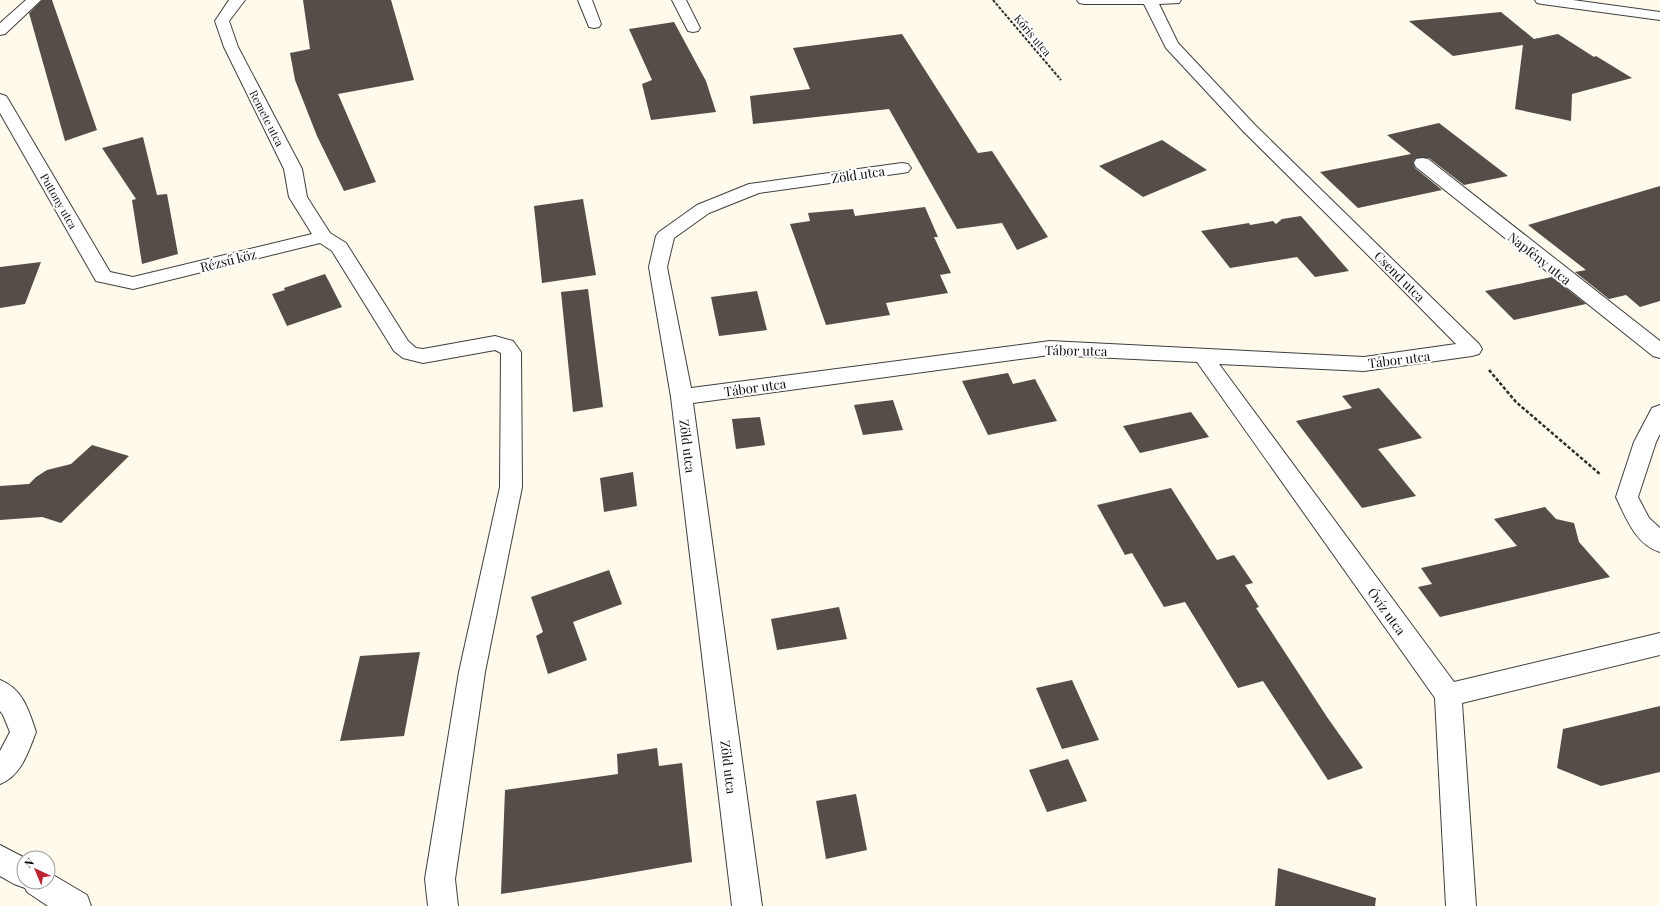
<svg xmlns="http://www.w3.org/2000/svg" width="1660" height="906" font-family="'Playfair Display',serif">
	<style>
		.building { fill: #554d48 }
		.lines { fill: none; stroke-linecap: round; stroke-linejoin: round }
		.minor-casing { stroke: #3f3f3f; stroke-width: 2 }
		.path-far1 { stroke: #2e2e2e; stroke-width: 2; stroke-dasharray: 3 1.5; stroke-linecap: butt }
		.path { stroke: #2e2e2e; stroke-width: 2.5; stroke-dasharray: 3.5 2; stroke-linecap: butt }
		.minor { fill: #fff; fill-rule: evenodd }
		.labels { text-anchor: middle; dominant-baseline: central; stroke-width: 4; stroke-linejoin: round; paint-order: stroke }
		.far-street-label { font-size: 11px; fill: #0c0c0c; stroke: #fff }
		.street-label { font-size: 13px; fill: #0c0c0c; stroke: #fff }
	</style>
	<rect width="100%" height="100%" fill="#fffaeb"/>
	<path class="building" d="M42 0H52L97 130 65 141 29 13Z
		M303 0H391L414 80 338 94 376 182 344 191 317 136 295 80 290 53 310 49Z
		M1501 12 1534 39 1558 34 1594 57 1596 56 1632 78 1572 94 1571 121 1515 109 1523 45 1453 56 1409 21Z
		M674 22 706 81 716 112 651 120 642 84 652 80 629 29Z
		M902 34 978 153 992 151 1048 237 1017 250 1002 223 957 229 889 109 753 124 750 96 810 89 793 48Z
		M1439 123 1508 176 1464 185 1429 158H1416L1413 162 1415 168 1442 190 1358 208 1320 172 1411 154 1387 135Z
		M143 137 157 195 167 194 178 254 142 264 132 200 136 199 102 148Z
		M1162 140 1207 170 1143 197 1099 166Z
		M1660 186V301L1640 307 1626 295 1609 299 1575 272 1586 270 1528 225Z
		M583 199 596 275 542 283 534 206Z
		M925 207 938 237H934L951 273 940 275 948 293 886 303 890 315 826 325 790 224 810 221 808 213 853 209 855 216Z
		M1301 216 1349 271 1315 277 1297 257 1230 268 1201 231 1249 223 1250 225 1273 221 1276 224 1282 219Z
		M41 262 25 304 0 308V267Z
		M325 274 342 307 287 326 272 294 285 290 284 288Z
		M1552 277 1586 304 1514 320 1485 291Z
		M588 289 603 407 573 412 561 292Z
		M757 291 767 330 719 336 711 297Z
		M1008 373 1013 384 1035 379 1057 421 988 435 962 381Z
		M1379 388 1422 438 1378 449 1416 496 1362 508 1296 421 1352 408 1342 396Z
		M893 400 903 430 863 435 854 405Z
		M1191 412 1209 437 1140 453 1123 426Z
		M760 417 765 445 736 449 732 419Z
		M92 445 129 456 61 523 42 517 0 520V486L29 484 36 477 47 470 71 464Z
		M633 472 637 506 604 512 600 478Z
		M1171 488 1217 560 1234 555 1253 583 1245 585 1259 607 1256 608 1327 717 1363 768 1328 780 1263 681 1238 688 1185 602 1164 607 1132 553 1125 555 1097 505Z
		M1545 507 1556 519 1574 523 1579 542 1610 577 1440 617 1418 587 1432 584 1421 568 1517 546 1494 519Z
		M609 570 622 604 573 622 587 660 548 674 536 636 543 632 531 597Z
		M839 607 847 639 777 650 771 619Z
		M420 652 404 736 340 741 360 656Z
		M1072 680 1099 740 1062 749 1036 688Z
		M1660 706V772L1601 786 1557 768 1563 729Z
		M657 748 659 766 682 763 692 862 589 880 501 894 505 790 618 774 617 754Z
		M1068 759 1087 801 1047 812 1029 770Z
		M856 794 867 850 826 859 816 801Z
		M1278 868 1376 898 1375 906H1275Z"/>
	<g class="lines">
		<g class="minor-casing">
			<path id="minor" d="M26 0H41L5 34 0 35V23Z
				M229 0H245L229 21 238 47 302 169 307 197 330 233 346 243 408 341 416 348 423 349 495 336 513 341 521 352 522 487 485 672 455 879 458 906H428L425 879 459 672 500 487 501 353 495 350 423 363 403 358 394 351 332 251 320 243 133 289 96 281 0 113V94L6 96 8 99 110 272 133 277 312 234 289 197 284 169 224 47 215 21Z
				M578 0H592L601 24 599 27 594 28 589 27Z
				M672 0H686L700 28 698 31 693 32 688 31Z
				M1077 0H1181L1179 3 1159 4 1178 43 1255 125 1479 344 1482 349 1479 354 1472 356 1364 371 1219 364 1454 682 1660 633V655L1462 703 1476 906H1446L1435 698 1197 362 1050 355 693 403 762 906H732L671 397 649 267 656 236 659 232 697 205 749 184 902 163 908 164 911 168 908 172 902 173 759 193 709 213 674 238 667 267 691 388 1050 341 1364 357 1456 344 1387 274 1243 131 1166 48 1144 4H1084L1079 3Z
				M1535 0H1573L1660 12V20L1542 4 1537 3Z
				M1422 158 1428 159 1660 341V358L1653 356 1416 167 1414 163 1416 159Z
				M1660 405V434L1656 442 1638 497 1649 518 1660 528V552C1636 545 1626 518 1616 497L1634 442 1652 408Z
				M0 680C23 689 29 711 36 732 28 752 22 775 0 784V751L10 732 3 715 0 711Z
				M0 845 25 858 24 882H48V872L87 895 91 906H48L27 892 25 888 14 884 0 876Z"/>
		</g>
		<path class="path-far1" d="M993 0 1061 80"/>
		<path class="path" d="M1489 370 1516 402 1601 475"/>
		<use href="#minor" class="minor"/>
	</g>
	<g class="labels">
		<g class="far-street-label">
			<text transform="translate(1033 35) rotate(50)">Kőris utca</text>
			<text transform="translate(267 118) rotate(63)">Remete utca</text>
			<text transform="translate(59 201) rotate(60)">Puttony utca</text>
		</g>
		<g class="street-label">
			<text transform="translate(858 174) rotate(-8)">Zöld utca</text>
			<text transform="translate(1540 258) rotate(38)">Napfény utca</text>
			<text transform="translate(228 260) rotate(-14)">Rézsű köz</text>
			<text transform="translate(1400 276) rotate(45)">Csend utca</text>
			<text transform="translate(1076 350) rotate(1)">Tábor utca</text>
			<text transform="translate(1399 359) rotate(-7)">Tábor utca</text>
			<text transform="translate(755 387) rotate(-8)">Tábor utca</text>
			<text transform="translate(688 446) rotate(83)">Zöld utca</text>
			<text transform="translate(1387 611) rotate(54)">Óvíz utca</text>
			<text transform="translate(729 767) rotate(83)">Zöld utca</text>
		</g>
	</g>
	<g transform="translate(36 870) rotate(316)"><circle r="19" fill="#ffffff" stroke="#9e9e9e"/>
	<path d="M0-3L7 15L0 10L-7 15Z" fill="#bc2431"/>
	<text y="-6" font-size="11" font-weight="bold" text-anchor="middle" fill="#0c0c0c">N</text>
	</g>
</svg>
